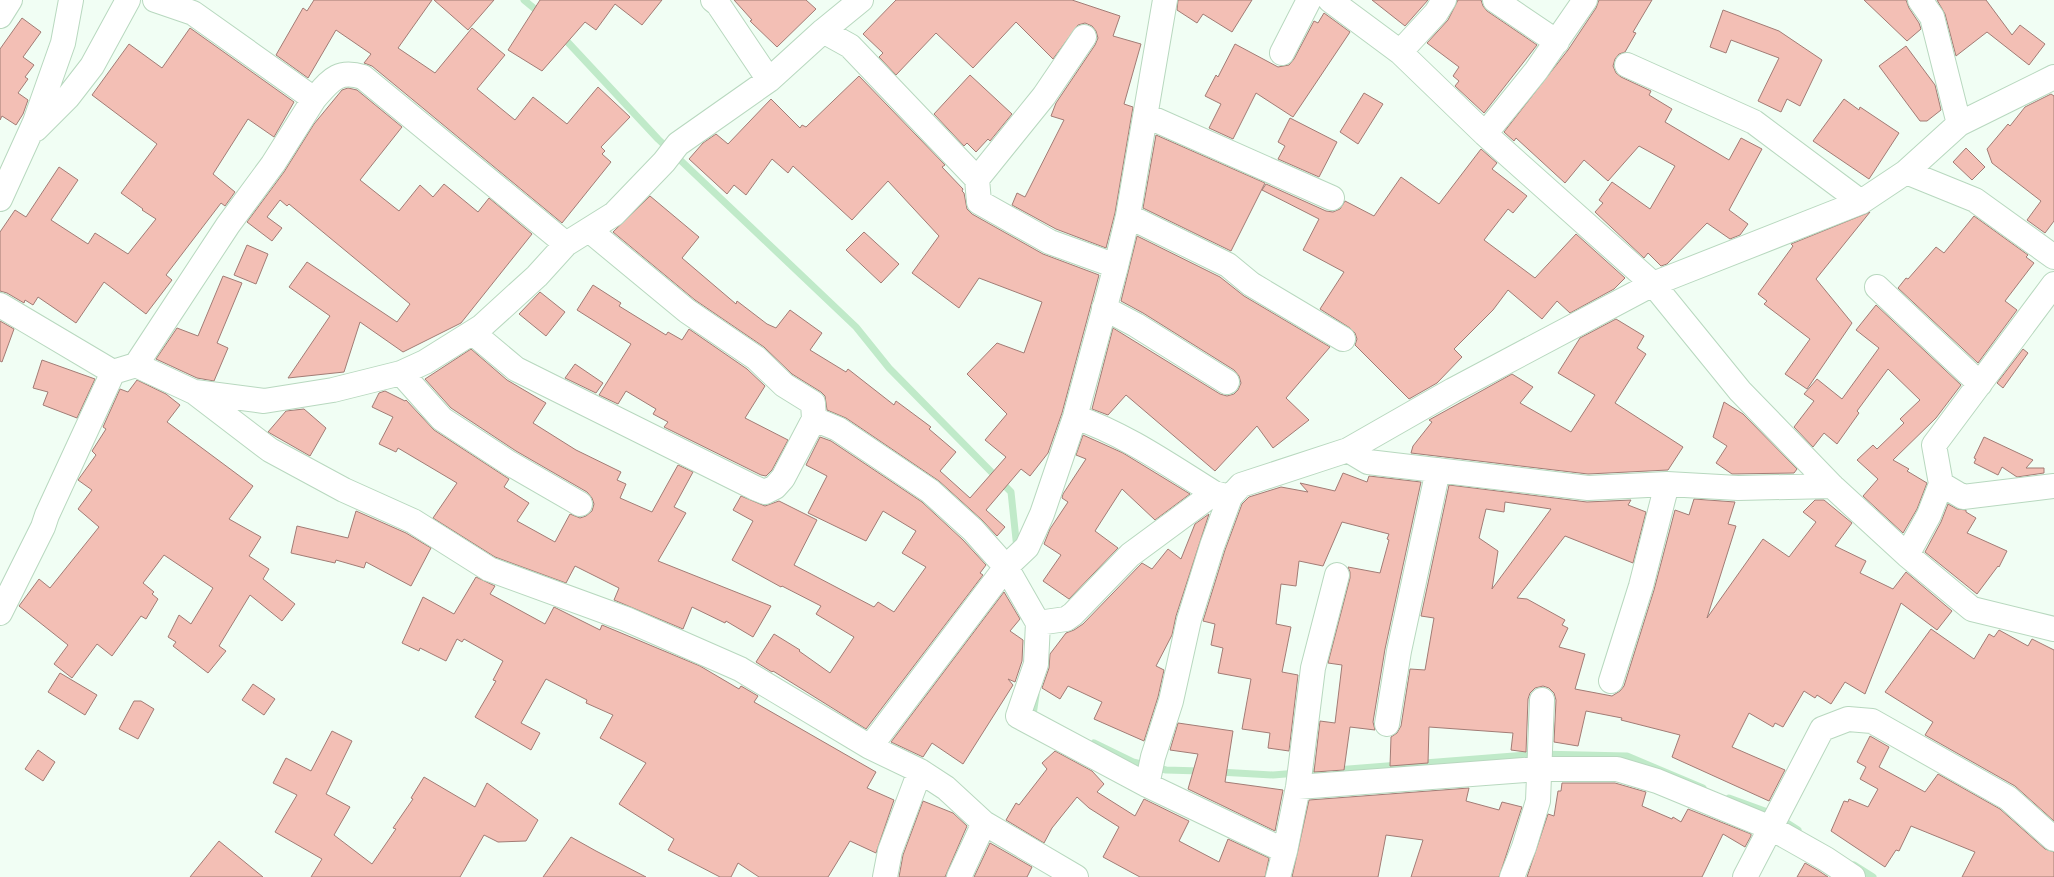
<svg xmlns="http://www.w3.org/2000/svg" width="2054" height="877" font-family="Jost,sans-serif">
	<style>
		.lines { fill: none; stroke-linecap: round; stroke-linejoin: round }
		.stream { stroke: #c0eac9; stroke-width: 7 }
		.building { fill: #f3bfb5; stroke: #a27c75; fill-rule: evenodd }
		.minor-casing { stroke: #b8d8bf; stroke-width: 26 }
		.minor { stroke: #fff; stroke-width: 24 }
	</style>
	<rect width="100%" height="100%" fill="#f1fef4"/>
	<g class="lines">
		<path class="stream" d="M524 0 541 14
			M562 36 658 139 856 327 889 368 1011 492 1017 549
			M1036 717 1033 715 1036 695
			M1094 743 1133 762 1166 770 1200 771
			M1336 770 1538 754 1627 756 1703 788
			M1219 772 1273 775 1323 771
			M1729 798 1773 814 1798 830
			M1854 865 1873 877"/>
	</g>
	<path class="building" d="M314 0H432L398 48 435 73 472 28 505 55 477 89 515 120 533 97 567 124 598 87 630 117 601 147 605 151 602 154 611 162 562 223 372 66 364 63 371 54 336 30 308 78 276 55 303 8 307 11Z
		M434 0H494L468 30Z
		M540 0H662L642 25 615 4 596 30 585 22 542 71 508 50Z
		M734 0H806L816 9 777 47 750 21 752 20Z
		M896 0H1072L1120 16 1113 36 1141 44 1124 104 1133 107 1115 213 1106 248 1056 229 1012 205 1017 193 1025 197 1064 120 1051 116 1056 103 1095 45 1098 38 1096 31 1092 26 1085 23 1078 25 1053 59 1016 22 973 68 936 33 896 75 879 57 883 53 863 34Z
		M1178 0H1252L1232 32 1203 14 1197 23 1177 10Z
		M1372 0H1428L1405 26Z
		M1458 0H1481L1483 6 1487 11 1537 45 1484 113 1455 86 1459 81 1453 76 1459 67 1427 43 1448 20Z
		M1599 0H1652L1633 32 1636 33 1625 52 1619 54 1615 59 1613 66 1616 73 1621 77 1651 91 1649 95 1672 109 1665 122 1729 160 1741 138 1762 149 1729 210 1748 224 1740 235 1730 239 1707 223 1667 264 1661 266 1648 253 1644 258 1595 212 1603 203 1599 200 1612 182 1650 209 1675 166 1639 146 1608 181 1584 160 1565 183 1516 138 1514 141 1504 132 1568 50 1596 8Z
		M1864 0H1906L1909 8 1919 23 1921 29 1907 41Z
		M1937 0H1986L2012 35 2020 25 2045 44 2029 65 1987 32 1956 56 1945 14Z
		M1723 10 1779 31 1822 60 1800 106 1787 99 1781 112 1758 101 1779 58 1731 40 1726 53 1710 47Z
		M1324 13 1350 32 1293 117 1256 93 1233 139 1209 128 1221 104 1205 96 1216 75 1218 77 1235 44 1278 67 1289 65 1294 59 1314 21 1318 23Z
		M22 18 41 32 23 57 34 65 25 77 28 79 18 93 28 100 23 114 16 125 2 116 0 120V49Z
		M190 28 294 102 274 137 248 119 213 174 235 192 225 206 221 203 166 275 172 280 146 314 104 282 76 323 38 297 33 305 25 300 24 303 7 293 0 291V232L15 210 26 217 59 167 78 180 51 220 88 244 95 233 128 254 156 219 142 210 143 209 121 193 157 144 92 95 129 44 162 68Z
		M1906 46 1935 85 1941 110 1927 121H1920L1879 66Z
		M970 75 1012 114 990 141 988 139 976 152 967 143 964 146 934 114Z
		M859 76 945 165 942 167 963 189 962 191 964 193 967 209 972 214 1043 254 1099 275 1062 413 1048 453 1030 476 1021 469 986 510 1005 527 997 536 982 520 939 481 846 418 827 410 825 396 821 392 792 374 764 347 695 300 613 232 650 196 699 237 682 258 736 304 737 301 767 324 776 328 790 310 822 333 810 350 846 372 848 369 894 405 896 401 931 427 929 429 956 452 940 471 970 498 1006 457 985 440 1007 414 967 374 997 343 1024 353 1042 302 979 278 959 308 912 273 939 236 888 181 852 220 793 166 788 173 772 159 746 195 734 185 727 194 689 159 703 143 716 134 728 144 771 99 800 128 802 125 806 127Z
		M348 88 357 90 402 127 360 180 399 211 420 185 433 197 444 184 478 212 489 198 532 234 461 323 403 352 360 322 344 372 288 378 330 316 289 287 307 262 397 322 410 304 289 204 287 206 280 200 267 217 282 228 272 241 247 222 284 172 314 124 342 90Z
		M1364 93 1383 104 1358 144 1340 132Z
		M2051 94 2054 96V221L2045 233 2027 220 2041 201 1992 163 1987 149 2008 124 2010 126 2025 107Z
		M1844 99 1859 110 1860 107 1899 133 1869 179 1813 141Z
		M1290 118 1337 142 1319 177 1278 159 1285 146 1278 142Z
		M1156 135 1265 183 1231 251 1143 208Z
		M1966 148 1985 167 1972 180 1953 162Z
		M1481 149 1497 163 1492 169 1527 196 1513 213 1508 209 1484 240 1535 278 1576 234 1625 278 1614 289 1570 313 1557 301 1542 319 1508 290 1493 310 1454 349 1462 357 1437 383 1409 399 1355 345 1357 339 1355 333 1350 328 1320 309 1344 272 1303 250 1319 219 1262 190 1266 184 1326 211 1333 212 1340 209 1345 201 1374 216 1401 177 1439 204Z
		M1870 212 1816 279 1852 323 1807 389 1785 374 1810 339 1764 304 1767 301 1758 294 1793 246 1791 244Z
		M1974 216 2028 255 2026 257 2034 263 2005 301 2017 310 1978 363 1898 288 1906 278 1908 279 1936 247 1944 253Z
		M864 232 899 264 881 283 846 250Z
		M1137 236 1220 277 1244 296 1330 347 1286 398 1309 420 1273 448 1257 426 1215 471 1126 395 1108 415 1092 409 1113 328 1220 394 1227 396 1234 394 1238 390 1241 383 1239 376 1234 370 1143 313 1121 301Z
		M247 245 268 254 256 284 234 275Z
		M223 276 242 283 217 343 228 348 214 381 197 378 156 359 177 328 198 336Z
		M593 285 621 303 619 306 666 335 668 332 682 340 689 329 747 369 765 386 745 418 788 440 772 470 766 476 761 475 664 427 668 422 653 414 656 409 626 391 618 404 599 395 631 344 577 310Z
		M540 292 565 312 546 336 519 314Z
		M1876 305 1961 385 1936 418 1893 460 1909 469 1907 471 1927 483 1917 509 1903 533 1863 496 1878 479 1857 460 1873 445 1877 449 1904 423 1900 419 1920 400 1888 369 1857 411 1859 413 1837 444 1824 433 1813 447 1794 427 1814 401 1804 394 1817 379 1842 399 1879 348 1856 330Z
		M1616 319 1644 336 1637 348 1646 354 1615 403 1683 447 1668 470 1588 474 1411 453 1413 446 1432 422 1429 420 1512 374 1533 387 1520 403 1571 432 1595 395 1558 373 1580 338Z
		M0 321 14 329 2 362 0 361Z
		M471 349 507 380 546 403 533 423 576 450 621 472 617 480 626 484 620 498 652 512 678 465 693 472 674 507 686 513 658 561 771 606 753 637 726 621 725 623 692 607 683 629 614 600 619 588 575 566 566 583 495 557 433 518 457 483 398 448 396 452 379 444 393 417 372 407 379 393 385 391 405 401 406 400 434 430 509 479 504 487 529 503 517 521 555 542 570 514 580 518 586 516 592 511 594 504 592 498 587 492 516 451 451 408 425 379Z
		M2023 349 2028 353 2003 388 1997 383Z
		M42 360 95 379 77 418 43 405 48 392 33 388Z
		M575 364 603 383 596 393 565 378Z
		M137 380 166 394 180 405 167 422 253 486 229 519 261 537 249 556 269 569 263 579 295 604 282 621 250 595 219 646 226 651 208 673 173 646 176 642 168 637 179 615 191 624 213 588 164 555 143 583 154 592 152 594 158 599 146 619 141 616 112 656 97 644 72 678 54 664 68 645 19 606 39 579 50 588 99 527 78 509 92 490 78 480 96 455 92 451 106 429 103 427 120 389 128 392Z
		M1724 402 1743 414 1797 469 1794 473 1732 474 1716 463 1727 446 1713 437Z
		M304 409 326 428 310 456 268 432 286 411Z
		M1083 435 1123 453 1190 494 1155 520 1122 489 1095 531 1118 548 1069 599 1043 581 1061 555 1044 544 1050 529 1068 502 1062 498 1063 494 1086 459 1076 455Z
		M820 437 831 441 922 502 963 540 986 565 980 573 983 575 866 729 773 671 772 672 756 662 774 634 800 650 799 651 830 673 854 637 816 614 821 606 782 586 781 587 732 560 753 521 733 510 741 496 765 506 779 501 817 520 794 565 874 607 878 602 894 612 926 567 902 553 916 531 883 511 866 541 808 513 827 476 806 465Z
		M1984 437 2033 460 2026 468H2044V473L2017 477 2002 467 1998 475 1974 463 1976 459 1974 458Z
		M1343 473 1367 482 1369 476 1421 482 1385 649 1373 722 1375 730 1350 727 1344 770 1314 772 1320 721 1335 723 1342 665 1328 663 1350 578V572L1348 567 1380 573 1389 540 1387 539 1389 534 1342 522 1323 566 1299 561 1296 586 1281 584 1276 624 1291 627 1282 672 1298 675 1289 751 1268 748 1270 733 1242 729 1251 679 1218 673 1223 648 1211 645 1215 624 1203 621 1225 550 1242 504 1249 497 1281 487 1308 492 1300 483 1335 491Z
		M1449 485 1587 502 1631 500 1628 505 1646 512 1633 563 1565 536 1517 598 1527 599 1565 620 1562 625 1568 628 1559 647 1585 654 1575 689 1612 696 1620 691 1624 686 1654 590 1675 510 1689 515 1694 499 1735 502 1728 524 1736 526 1707 618 1763 539 1789 557 1816 522 1803 512 1815 500H1824L1852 523 1835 546 1866 561 1860 573 1893 589 1906 572 1952 611 1937 630 1901 603 1865 694 1845 682 1831 704 1817 695 1815 698 1804 691 1783 727 1775 723 1773 727 1749 713 1732 747 1785 770 1769 801 1672 757 1680 735 1621 720 1622 718 1586 711 1578 746 1554 742 1556 700 1554 693 1549 688 1543 686 1535 688 1530 693 1528 699 1526 752 1511 750 1513 733 1429 727 1428 763 1390 766 1391 737 1397 733 1401 726 1410 669 1425 670 1434 618 1421 616ZM1505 502 1551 509 1492 589 1498 551 1479 538 1486 509 1504 512Z
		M1948 504 1957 509 1966 510V512L1976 518 1967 533 2007 551 1999 567 1998 566 1977 594 1925 552 1941 522Z
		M356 511 406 533 431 548 411 586 366 562 364 568 336 560 335 563 291 553 297 526 348 538Z
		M1209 514 1176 616 1172 635 1156 666 1164 670 1158 697 1144 741 1094 719 1102 702 1068 686 1060 699 1042 688 1049 668 1050 654 1066 633 1074 630 1083 624 1142 563 1152 569 1168 549 1181 559 1195 524Z
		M476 577 495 586 490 594 545 624 554 607 600 630 602 625 700 666 739 689 741 686 758 696 754 702 876 772 867 788 894 800 876 853 850 841 828 877H759L738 863 731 877H720L668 850 674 839 619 804 646 763 600 738 613 715 586 703 587 700 546 679 521 723 540 733 531 750 475 717 496 681 493 680 503 661 464 639 462 642 457 639 446 661 420 648 419 651 402 643 423 597 454 614Z
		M1004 592 1020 619 1010 631 1023 640 1022 661 1015 682 1008 679 1013 685 963 764 932 743 923 757 891 742Z
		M1931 629 1974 659 1989 634 1994 637 1999 630 2028 646 2032 639 2054 650V821L2015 786 1925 735 1933 722 1885 692Z
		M60 673 97 695 85 715 48 692Z
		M253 684 275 699 264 715 242 700Z
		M134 701H141L154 709 138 739 119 729Z
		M1178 723 1233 731 1225 782 1283 790 1275 831 1188 789 1198 754 1170 750Z
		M332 731 352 741 326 794 350 807 334 835 372 864 396 829 393 828 413 799 411 798 424 777 475 807 487 783 538 820 526 841 498 842 484 835 460 877H311L322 859 275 832 297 795 273 783 286 758 311 771Z
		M1870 736 1889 747 1879 767 1925 792 1938 774 2000 809 2045 849 2054 852V877H1962L1975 852 1911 826 1899 851 1896 850 1885 867 1831 831 1844 801 1848 802 1849 799 1868 807 1878 789 1860 779 1866 767 1857 762Z
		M38 750 55 762 43 781 25 769Z
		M1055 751 1092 771 1104 784 1097 792 1135 816 1144 799 1189 821 1179 841 1219 862 1228 839 1269 858 1265 877H1140L1103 857 1119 827 1089 808 1077 797 1052 828 1044 843 1006 820 1016 803 1019 805 1047 769 1042 763Z
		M1562 783H1615L1646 792 1642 806 1672 819 1673 817 1681 822 1688 809 1751 834V836L1745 847 1723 834 1702 877H1527L1548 814 1554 816 1558 791H1561Z
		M1469 788 1466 801 1499 810 1502 802 1522 807 1499 877H1411L1423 840 1386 835 1378 877H1292L1309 800Z
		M923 801 953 813 967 826 945 877H899L903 855Z
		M571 837 596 851 646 877H543Z
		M219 841 263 877H190Z
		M990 843 1032 867 1027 877H974Z
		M1805 863 1819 871 1828 877H1797Z"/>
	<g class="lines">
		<g class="minor-casing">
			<path id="minor" d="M713 0 718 4 769 80
				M1330 0 1400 52 1485 134 1653 284 1740 391 1832 486 1907 555 1972 609 2054 629
				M1495 0 1557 42
				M1920 0 1932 17 1959 124
				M0 16 10 0
				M823 31 850 46 977 179 979 202 1050 242 1116 266
				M1400 52 1436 13 1444 0
				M1282 53 1309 0
				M1627 65 1754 122 1861 202
				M314 99C330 81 337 69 363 77L566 244
				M1147 116 1332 198
				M36 129 68 97 92 66 128 0
				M1485 134 1536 71 1585 0
				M1906 172 1959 124 2054 77
				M977 179 1044 96 1084 37
				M0 199 35 122 63 43 71 0
				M1128 216 1228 265 1251 284 1343 339
				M1877 287 1980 384
				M0 305 113 372 136 365 194 392 270 450 344 490 413 521 489 569 626 619 740 669 870 747 920 771 946 788 984 823 1076 877
				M1104 308 1136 325 1227 382
				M473 333 516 369 755 488 765 492 775 487 783 478 814 419 813 403 784 385 756 358 687 311 589 230
				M136 365 228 225 273 164 314 99 193 13 155 0
				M401 373 442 419 509 463 580 504
				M195 392 264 401 333 390 401 373 425 362 481 327 537 276 566 244 614 214 664 162 678 144 769 80 823 31 861 0
				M1075 417C1125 434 1169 465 1214 493
				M814 419 838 429 930 491 973 530 1006 567 1038 623 1036 664 1018 716 1147 785 1285 851
				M1348 450 1368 462 1588 488 1667 484 1738 488 1832 486
				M1941 484 1934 445 2054 284
				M1907 555 1929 515 1941 484 1963 497 2054 486
				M0 613 43 527 47 515 113 372
				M1038 623 1066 619 1073 614 1130 555 1214 493 1230 497 1241 485 1348 450 1453 390 1653 284 1861 202 1906 172 1975 200 2054 257
				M1611 681 1641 586 1667 484
				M1387 724 1399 651 1438 470
				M870 747 1006 567 1027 547 1042 514 1075 417 1116 266 1128 216 1165 0
				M1147 785 1153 757 1171 701 1189 620 1212 546 1230 497
				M1298 787 1538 769H1617L1657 781 1771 828 1826 859 1853 877
				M885 877 890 851 920 771
				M959 877 984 823
				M1278 877 1285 851 1298 787 1313 668 1337 575
				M1512 877 1524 847 1538 801 1542 700
				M1745 877 1822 729 1848 719 1872 721 2008 798 2054 839"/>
		</g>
		<use href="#minor" class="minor"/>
	</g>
</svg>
